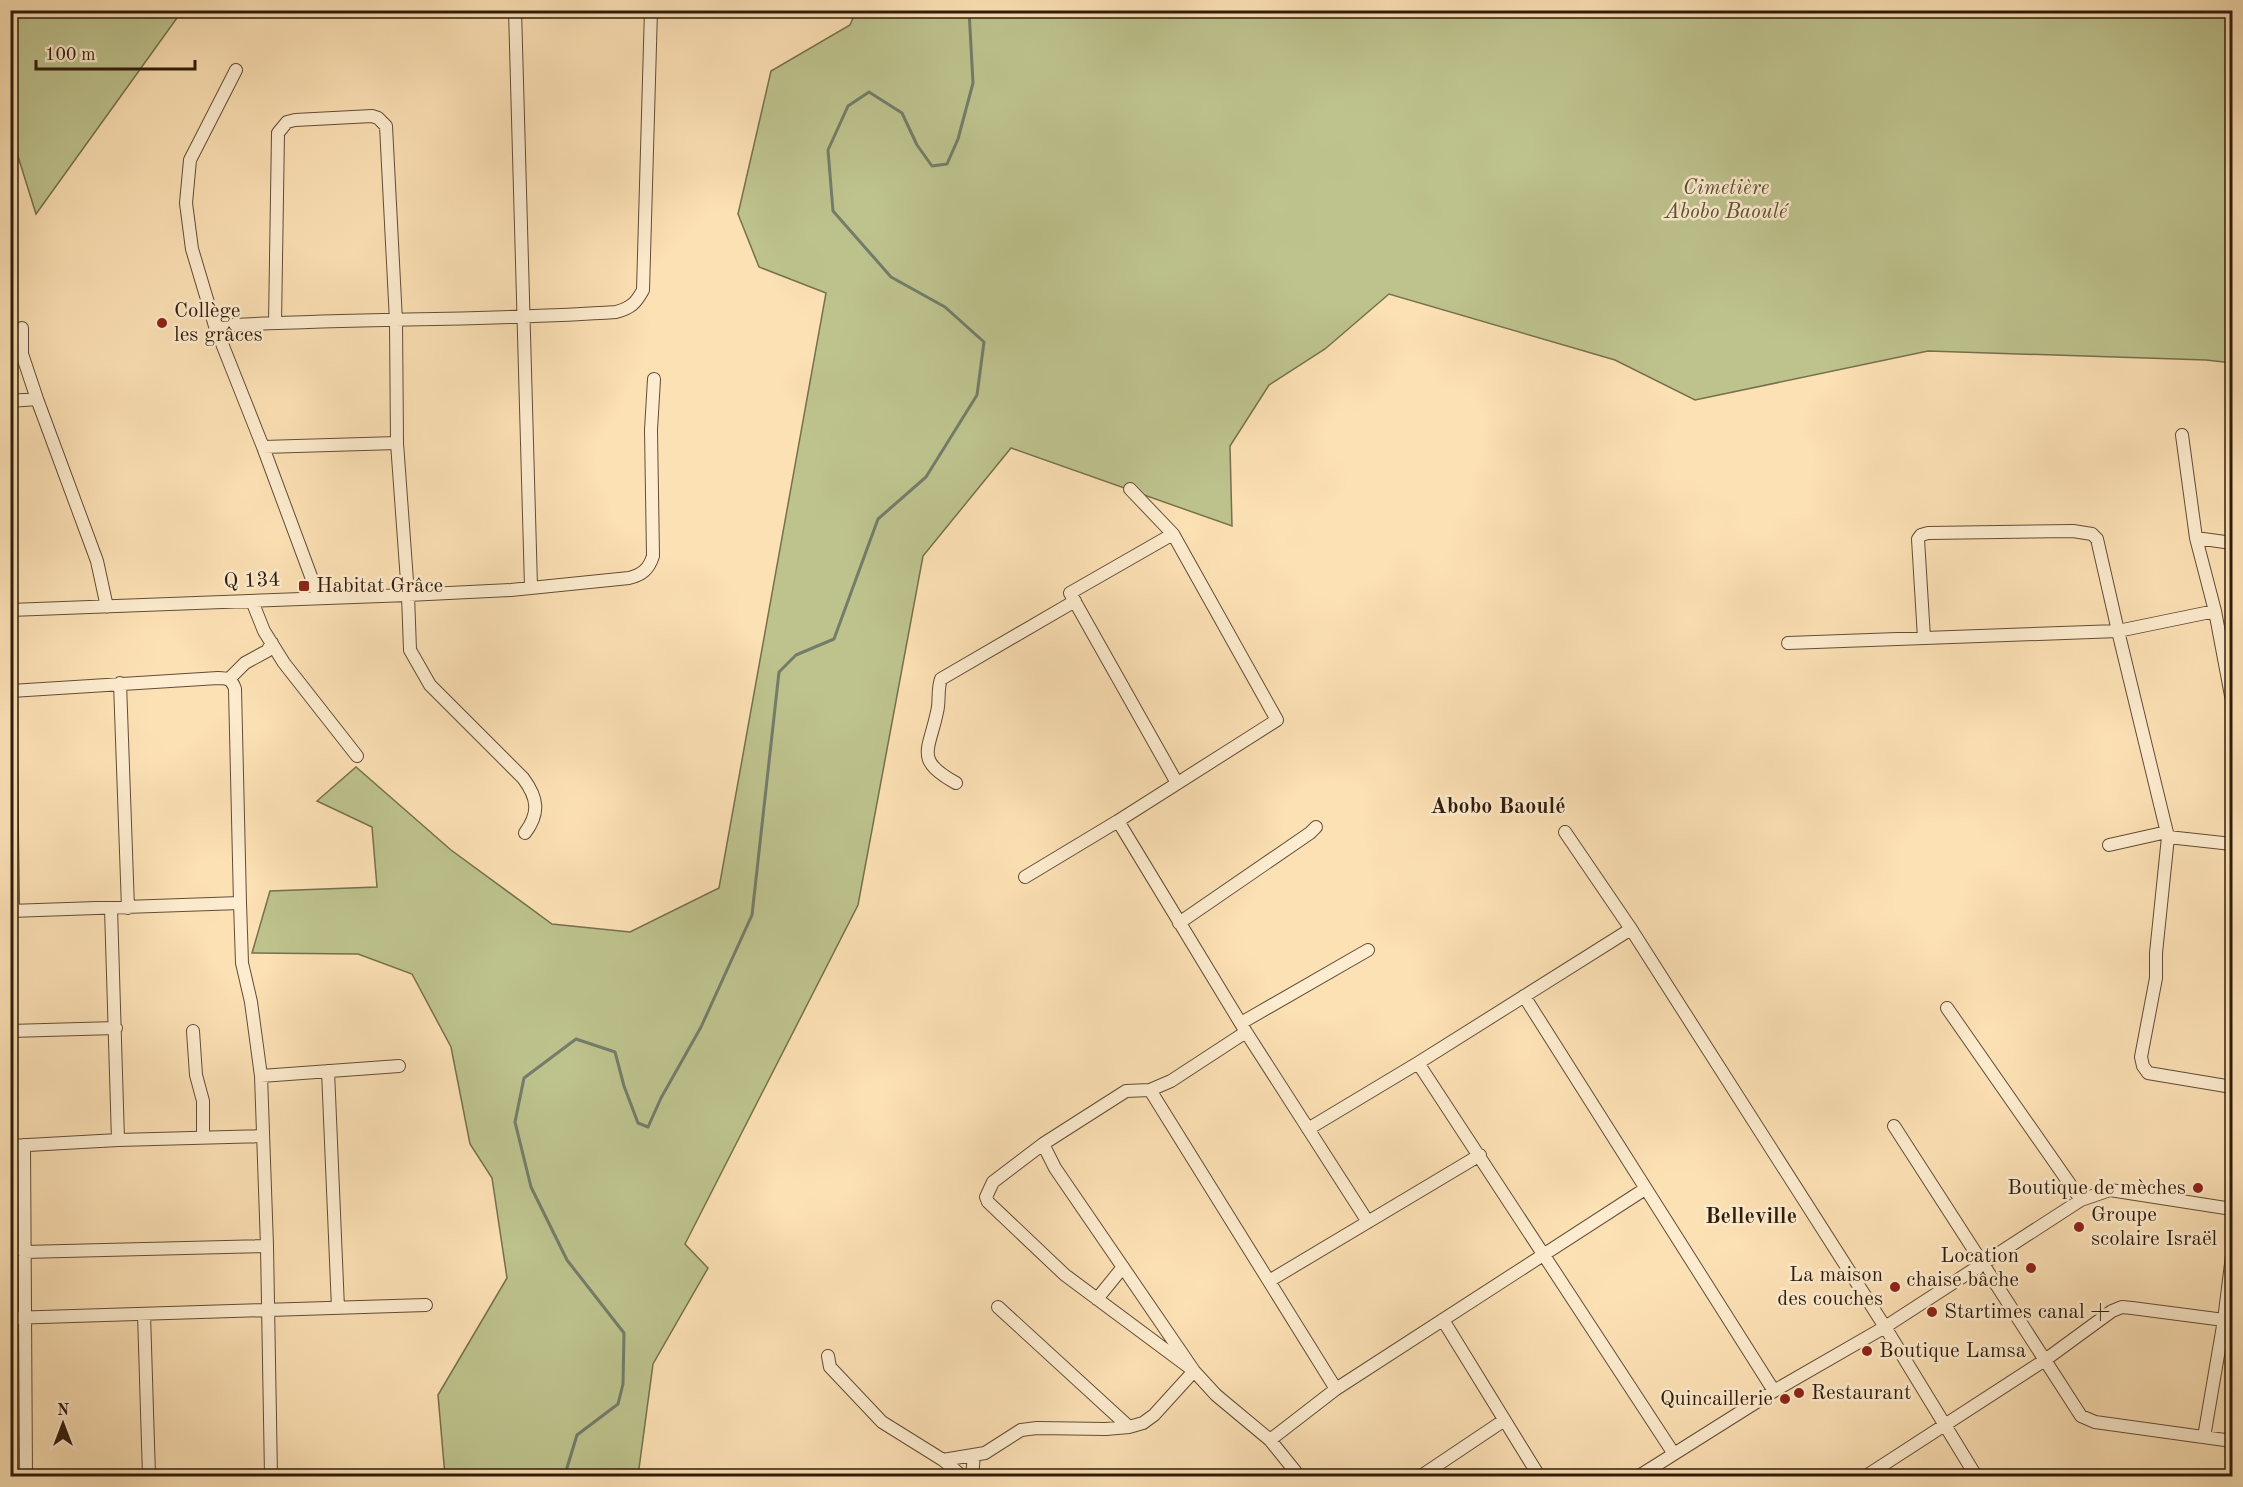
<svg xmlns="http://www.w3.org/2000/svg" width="2243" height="1487" font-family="'Old Standard TT',serif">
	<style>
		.green { fill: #bec38e; stroke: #76704c; stroke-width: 1.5 }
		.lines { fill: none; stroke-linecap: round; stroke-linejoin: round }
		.stream { stroke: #737d69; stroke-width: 3 }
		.minor-casing { stroke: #624d36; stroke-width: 14 }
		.minor { stroke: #fdeccf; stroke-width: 12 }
		.poi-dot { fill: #8f2418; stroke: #fdeccf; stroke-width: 2 }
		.labels { text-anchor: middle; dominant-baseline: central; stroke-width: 5; stroke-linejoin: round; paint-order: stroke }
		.park-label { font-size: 21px; font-style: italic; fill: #5a4e32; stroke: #fdeccf }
		.poi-label { font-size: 21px; fill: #2f1c0b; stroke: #fdeccf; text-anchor: start }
		.street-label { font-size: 21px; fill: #2f1c0b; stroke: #fdeccf }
		.neighbourhood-label { font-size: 22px; font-weight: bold; fill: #2f1c0b; stroke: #fdeccf }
	</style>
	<rect width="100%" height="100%" fill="#fce1b5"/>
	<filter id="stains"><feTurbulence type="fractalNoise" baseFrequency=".00333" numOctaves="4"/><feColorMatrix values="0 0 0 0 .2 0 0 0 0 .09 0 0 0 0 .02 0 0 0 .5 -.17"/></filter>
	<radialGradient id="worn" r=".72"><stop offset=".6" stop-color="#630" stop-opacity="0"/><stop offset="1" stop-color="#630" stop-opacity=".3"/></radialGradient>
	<path class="green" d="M10 11H182L36 214 11 134Z
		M856 11H2232V363L2206 360 1928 351 1695 400 1615 360 1389 294 1325 349 1269 385 1230 446 1232 526 1011 448 923 556 858 905 685 1244 708 1268 653 1364 638 1476H445L438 1395 507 1278 492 1178 470 1144 451 1047 412 974 358 954 252 953 270 891 377 887 372 827 317 801 356 767 451 850 552 924 630 932 719 888 826 293 759 267 738 214 771 71 850 25Z"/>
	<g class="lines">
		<path class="stream" d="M566 1476V1471L577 1435 618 1404 623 1384 624 1333 567 1260 531 1187 515 1122 524 1078 576 1039 615 1052 624 1086 638 1123 648 1127 661 1098 701 1027 752 915 779 672 796 655 834 639 878 519 926 477 977 395 984 342 945 307 891 277 833 211 828 150 848 106 869 92 902 113 917 145 932 166 947 164 958 139 973 83 969 10"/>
		<g class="minor-casing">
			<path id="minor" d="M515 10 531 587
				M236 70 190 160 186 203 192 249 215 326 263 447 319 598
				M275 323 278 133 287 122 295 120 372 116 378 118 386 126 396 321 397 443 408 595 410 650 430 685 523 778C538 798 540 813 525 833
				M215 326C349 318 483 321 616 312 631 308 636 303 643 290L651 10
				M22 328V354L37 399
				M10 401 37 399 97 561 107 607
				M2182 435 2196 538 2215 611 2232 701
				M263 447 397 443
				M1130 489 1173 534 1277 720 1118 821 1246 1032 1368 1222
				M1173 534 1070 593 1177 783
				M2196 538 2232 543
				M252 601 264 631 284 663 357 756
				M10 610 408 595 511 590 629 578C642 575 649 569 653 556L651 430 654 379
				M2215 611 2118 631 2168 837 2156 953V978L2141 1057 2143 1066 2148 1073 2232 1087
				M1788 643 2118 631 2097 539 2092 534 2073 531 1928 533 1921 535 1918 539 1924 638
				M10 669 13 911
				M229 679 245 663 267 651 272 643
				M120 683 128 908
				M956 783C914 760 929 751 937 712 940 701 937 690 941 679L1075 601
				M1565 832 1631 929 1885 1327 1976 1476
				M2168 837 2232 844
				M2109 845 2167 832
				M1025 877 1118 821
				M240 903 242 963 251 1002 261 1076 267 1246 271 1476
				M111 908 118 1140
				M10 911 240 903 235 689C232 679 227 678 218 678L11 691
				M1179 923 1310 833 1316 827
				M1524 996 1774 1391
				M1947 1008 2081 1200
				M1241 1023 1368 950
				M10 1031 116 1028
				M193 1031 196 1075 203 1101V1137
				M1418 1063 1674 1454
				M328 1071 338 1308
				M261 1076 399 1066
				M1150 1090 1336 1389
				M1894 1126 2081 1416 2095 1422 2232 1441
				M1308 1129 1418 1063 1631 929
				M1043 1144 1055 1168 1194 1371 1216 1395 1270 1440 1299 1476
				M24 1145 26 1476
				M10 1146 118 1140 262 1136
				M24 1252 267 1246
				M1269 1281 1480 1155
				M1097 1299 1123 1267
				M998 1307 1129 1427
				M144 1314 149 1476
				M10 1318 426 1305
				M1443 1320 1539 1476
				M828 1356 830 1367 882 1422 943 1460 962 1476
				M2204 1437 2224 1320 2232 1256
				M1270 1440 1336 1389 1645 1189
				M943 1460 985 1453 1021 1430 1037 1428 1106 1429 1129 1427 1143 1423 1154 1415 1194 1371 1065 1275 988 1202 986 1197 993 1182 1043 1144 1126 1091 1150 1090 1171 1081 1246 1032
				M972 1476 974 1456
				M1421 1476 1503 1421
				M1639 1476 1774 1391 1885 1327 2081 1200 2110 1190 2232 1209
				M1866 1476 2045 1360 2112 1311 2122 1307 2132 1308 2224 1320"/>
		</g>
		<use href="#minor" class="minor"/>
	</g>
	<g class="poi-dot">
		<circle cx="162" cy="323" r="6"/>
		<rect x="298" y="580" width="12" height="12" rx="3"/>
		<circle cx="2198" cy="1188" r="6"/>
		<circle cx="2079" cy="1227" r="6"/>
		<circle cx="2031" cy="1268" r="6"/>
		<circle cx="1895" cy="1287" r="6"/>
		<circle cx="1932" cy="1312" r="6"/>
		<circle cx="1867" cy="1351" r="6"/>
		<circle cx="1799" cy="1393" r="6"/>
		<circle cx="1785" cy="1399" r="6"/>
	</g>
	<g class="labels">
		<g class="park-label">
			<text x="1726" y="188">Cimetière<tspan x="1726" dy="24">Abobo Baoulé</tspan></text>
		</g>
		<g class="poi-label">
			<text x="174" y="311">Collège<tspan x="174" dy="24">les grâces</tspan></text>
			<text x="316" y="586">Habitat Grâce</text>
			<text x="2186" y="1188" text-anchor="end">Boutique de mèches</text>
			<text x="2091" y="1215">Groupe<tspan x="2091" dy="24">scolaire Israël</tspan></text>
			<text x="2019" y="1256" text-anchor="end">Location<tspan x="2019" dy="24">chaise bâche</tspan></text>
			<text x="1883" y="1275" text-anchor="end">La maison<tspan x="1883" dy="24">des couches</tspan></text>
			<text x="1944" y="1312">Startimes canal +</text>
			<text x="1879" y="1351">Boutique Lamsa</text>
			<text x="1811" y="1393">Restaurant</text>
			<text x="1773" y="1399" text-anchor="end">Quincaillerie</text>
		</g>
		<g class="street-label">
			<text transform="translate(252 581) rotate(-2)">Q 134</text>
		</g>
		<g class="neighbourhood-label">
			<text x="1498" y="807">Abobo Baoulé</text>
			<text x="1751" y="1217">Belleville</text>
		</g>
	</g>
	<rect width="2243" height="1487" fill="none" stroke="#fce1b5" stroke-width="36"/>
	<rect x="12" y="12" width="2219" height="1463" fill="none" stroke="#2f1c0b" stroke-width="3"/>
	<rect x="18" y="18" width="2207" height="1451" fill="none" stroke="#2f1c0b" stroke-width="1.5"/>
	<g transform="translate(63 1424)" stroke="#fdeccf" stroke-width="4.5" paint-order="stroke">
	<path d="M0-4.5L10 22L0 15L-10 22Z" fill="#2f1c0b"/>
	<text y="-9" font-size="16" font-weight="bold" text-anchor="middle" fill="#2f1c0b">N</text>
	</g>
	<path d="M36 60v9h159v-9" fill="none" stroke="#2f1c0b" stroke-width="3"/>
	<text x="45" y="60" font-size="18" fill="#2f1c0b" stroke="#fdeccf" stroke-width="4.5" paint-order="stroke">100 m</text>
	<rect width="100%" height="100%" filter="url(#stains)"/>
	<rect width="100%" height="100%" fill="url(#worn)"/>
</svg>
